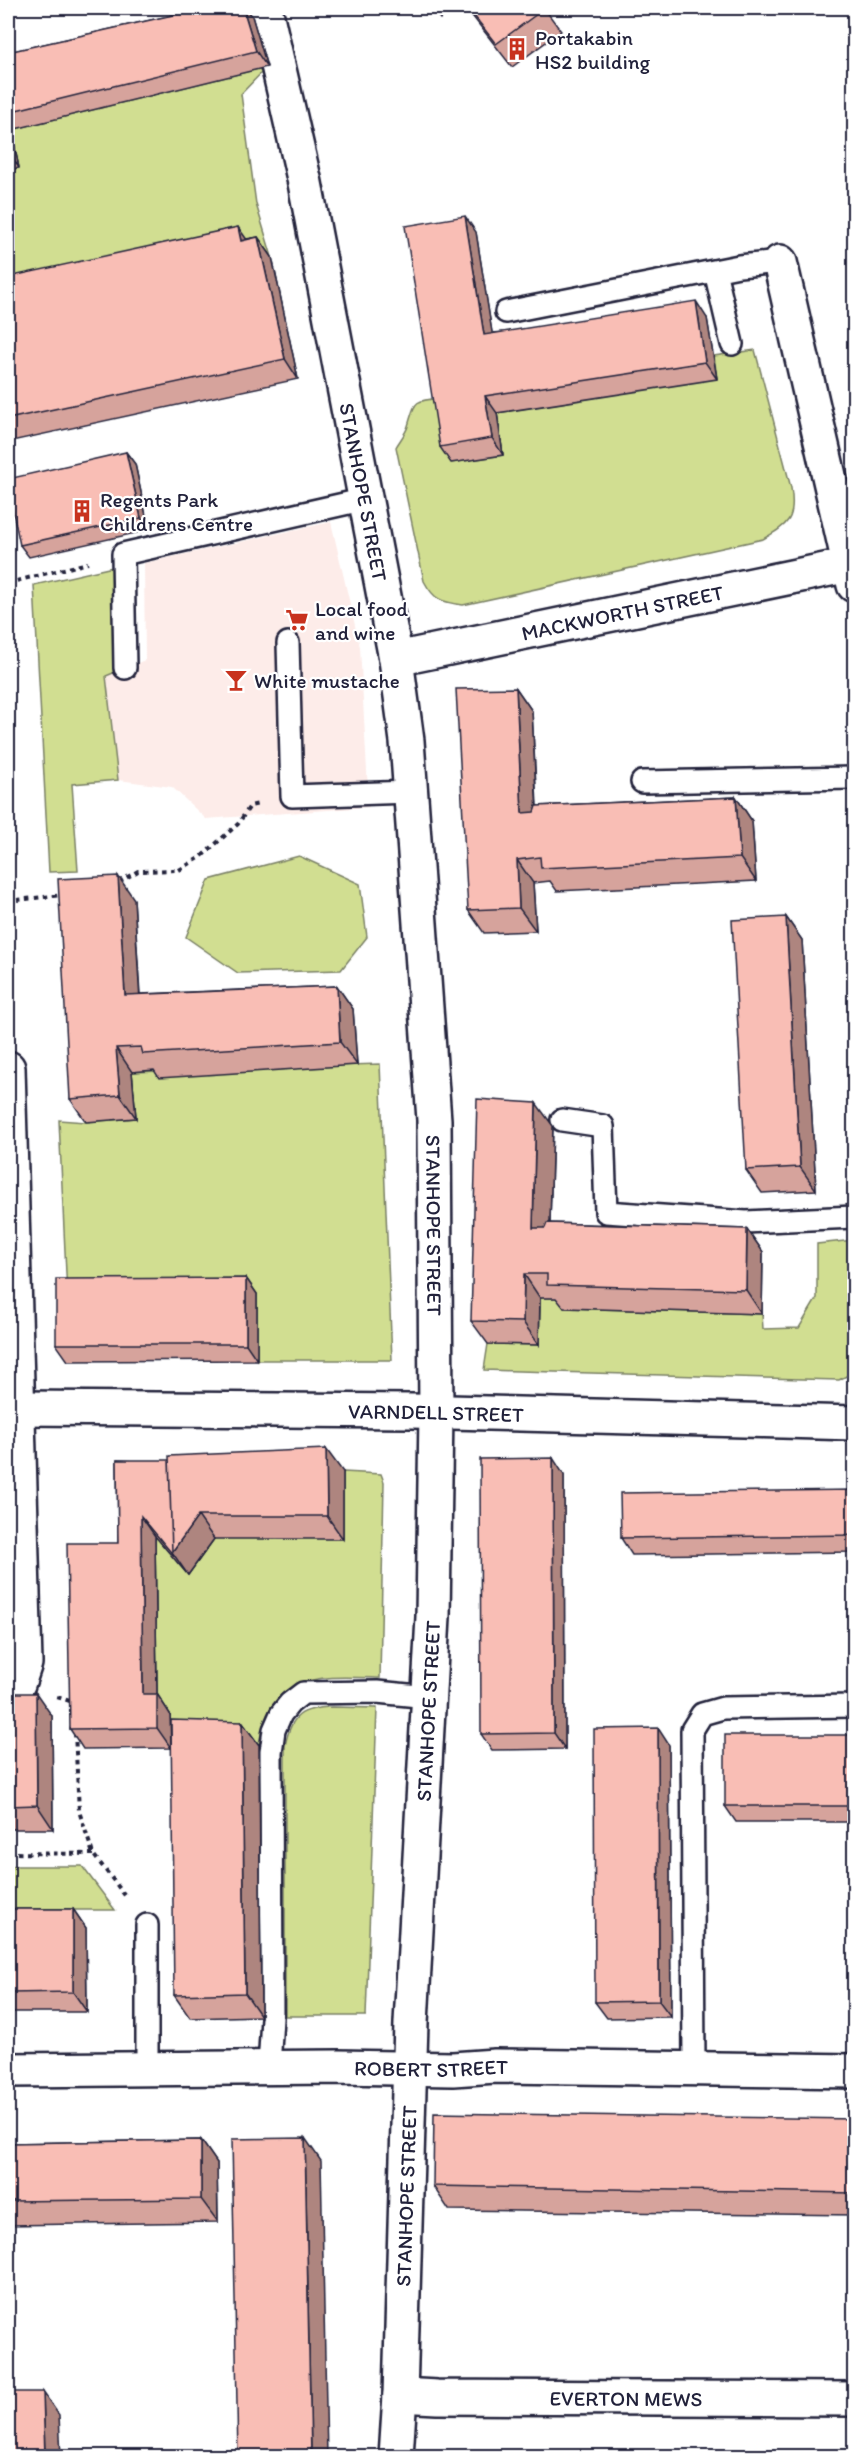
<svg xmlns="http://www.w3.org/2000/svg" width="862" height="2464" font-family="Itim,sans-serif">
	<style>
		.built { fill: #fdece9 }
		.green { fill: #d1de91; stroke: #7a8066; stroke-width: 1.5 }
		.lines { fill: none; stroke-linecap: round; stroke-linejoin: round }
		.lane-casing { stroke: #22223b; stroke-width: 26 }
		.street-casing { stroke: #22223b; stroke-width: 38 }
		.secondary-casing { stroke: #22223b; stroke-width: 38 }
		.path { stroke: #22223b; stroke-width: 4; stroke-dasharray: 4.5 4.5; stroke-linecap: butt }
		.lane { stroke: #fff; stroke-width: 21 }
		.street { stroke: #fff; stroke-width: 33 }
		.secondary { stroke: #fff; stroke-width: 33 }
		.wall { fill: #d6a39c; stroke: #22223b; stroke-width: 1.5 }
		.shaded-wall { fill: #ae857f; stroke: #22223b; stroke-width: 1.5 }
		.building { fill: #f9beb5; stroke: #22223b; stroke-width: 1.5 }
		.labels { text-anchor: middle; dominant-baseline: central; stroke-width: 4.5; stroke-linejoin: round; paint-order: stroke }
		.poi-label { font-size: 21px; fill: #22223b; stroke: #fff; text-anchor: start }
		.street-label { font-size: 21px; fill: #22223b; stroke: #fff }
	</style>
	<rect width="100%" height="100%" fill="#fff"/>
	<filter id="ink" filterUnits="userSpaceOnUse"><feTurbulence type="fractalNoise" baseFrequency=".0167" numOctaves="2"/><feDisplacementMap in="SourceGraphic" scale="12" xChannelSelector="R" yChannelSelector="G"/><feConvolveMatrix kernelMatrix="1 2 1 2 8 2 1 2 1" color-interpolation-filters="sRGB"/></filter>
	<g filter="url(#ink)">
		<path class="built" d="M331 522 360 647 369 807 206 819 172 787 118 780 106 676 145 660 144 563Z"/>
		<path class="green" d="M267 67 241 94 256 204 272 257 8 300V170L19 168 11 130Z
			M755 350 791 488C796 519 789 524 763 539L463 605C441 602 434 600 424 581L396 447C400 440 406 433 408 426 416 400 413 401 441 398L452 463 503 455 497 413 717 378 714 356Z
			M113 567 118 671 106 676 118 780 72 784 78 871 49 872 34 585Z
			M299 856 360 884 367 937 341 970 238 973 186 937 209 880Z
			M380 1064 392 1360H257L67 1295 59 1120 86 1122 136 1118 132 1072Z
			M854 1240V1372L839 1380 484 1370 488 1344 539 1345 540 1298H563L564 1308 762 1314 763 1329 799 1328 817 1298V1244Z
			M343 1472 381 1474 384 1482 380 1678C320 1676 269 1671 259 1745L187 1743 171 1748 170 1714H157L155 1536 188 1575 214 1539Z
			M332 1707 377 1708 366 2016H285V1746C291 1715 301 1708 332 1707Z
			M8 1866H82L115 1910H8Z"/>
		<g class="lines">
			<g class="lane-casing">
				<path id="lane" d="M715 271 732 344
					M506 312 739 266 780 262
					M288 643 292 796 410 792
					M125 668 123 554 366 499
					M642 782 854 778
					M562 1120 603 1126 606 1212 746 1222 854 1217
					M147 1925V2069
					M269 2067 272 2018 271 1752 274 1730 281 1714 290 1703 303 1693 377 1692 429 1697
					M694 2067 692 1730 702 1714 723 1708 854 1706"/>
			</g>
			<g class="street-casing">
				<g id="street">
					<path id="s1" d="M265 8 305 183 396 659 407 741 434 1120 436 1412 433 1617 411 2023 400 2395 396 2456"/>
					<path d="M780 262 854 585"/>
					<path id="s2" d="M396 659 849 565"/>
					<path d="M8 1068 25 1663 18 1684H8"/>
					<path id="s3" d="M18 1408 412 1411 854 1423"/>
					<path id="s4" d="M400 2395 437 2397 854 2399"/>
				</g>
			</g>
			<g class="secondary-casing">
				<g id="secondary">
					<path id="s5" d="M8 2070 338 2067 453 2069 495 2066 854 2071"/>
				</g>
			</g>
			<path class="path" d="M8 583 88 563
				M119 882 138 871 179 870 201 857 238 824 250 806 259 804
				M8 901 63 895
				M57 1697 73 1702
				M75 1733 79 1811 93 1854 127 1898
				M8 1853 93 1854"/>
			<use href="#lane" class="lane"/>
			<use href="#street" class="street"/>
			<use href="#secondary" class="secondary"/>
		</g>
		<path class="wall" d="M204 8H246L252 16 267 67 11 130 19 168 8 170V52Z
			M432 8H455L440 19Z
			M466 8H544L561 31 512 67Z
			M476 232 492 333 707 318 717 379 497 413 503 455 451 463 440 447Z
			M258 237 272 257 298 379 12 441 8 435V277Z
			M126 452 135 464 149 530 29 557 20 545Z
			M516 688 532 711 537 806 736 797 752 821 756 881 557 891 550 881 533 883 536 931 484 933 468 910Z
			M134 899 140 994 337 986 353 1009 357 1065 159 1078 154 1070 132 1072 136 1118 86 1122 70 1099Z
			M786 917 802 940 816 1190 762 1193 746 1170Z
			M553 1126 550 1223 747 1229 763 1252 762 1314 564 1308 556 1298H540L539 1345 488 1344 471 1321Z
			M246 1278 257 1294V1360L68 1361 56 1344Z
			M117 1460 343 1472V1539H214L188 1575 155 1536 157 1694 170 1714 171 1748 83 1749 70 1729 118 1543Z
			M564 1475 565 1749 492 1750 481 1734Z
			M855 1490V1552L632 1555 621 1538Z
			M8 1693 52 1716 53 1829H8Z
			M242 1722 259 1745 261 2016 190 2018 174 1995Z
			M855 1735V1822H736L725 1806Z
			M669 1745 671 2017 607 2018 595 2002Z
			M8 1909H73L86 1928 87 2012H8Z
			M855 2119V2215L449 2210 433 2186Z
			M201 2140 217 2163 218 2222 8 2225V2143Z"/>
		<path class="shaded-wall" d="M243 8H246L252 16 267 67 256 51Z
			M8 124 11 130 19 168 8 151Z
			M465 216 476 232 495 351 484 335Z
			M238 227 252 247 241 241Z
			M258 237 272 257 298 379 285 359Z
			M696 301 707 318 717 379 705 362Z
			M485 396 497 413 503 455 492 438Z
			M126 452 135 464 149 530 141 518Z
			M516 688 532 711 538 836 522 813Z
			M736 797 752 821 756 881 740 858Z
			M517 860 533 883 536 931 519 908Z
			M118 876 134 899 141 1018 125 995Z
			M786 917 802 940 816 1190 800 1167Z
			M337 986 353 1009 357 1065 340 1042Z
			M116 1048 132 1072 136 1118 120 1095Z
			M536 1103 553 1126 549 1251 533 1228Z
			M747 1229 763 1252 762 1314 746 1290Z
			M524 1274 540 1298 539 1345 523 1322Z
			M246 1278 257 1294V1360L246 1344Z
			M326 1449 343 1472V1539L327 1516Z
			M553 1458 564 1475 565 1749 554 1733Z
			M141 1516 155 1536 157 1694 170 1714 171 1748 157 1728 143 1694Z
			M198 1516 214 1539 188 1575 172 1552Z
			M36 1693 52 1716 53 1829 37 1805Z
			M242 1722 259 1745 261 2016 245 1993Z
			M658 1728 669 1745 671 2017 659 2001Z
			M73 1909 86 1928 87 2012 73 1992Z
			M305 2138 321 2161 327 2457H311Z
			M201 2140 217 2163 218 2222 201 2199Z
			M43 2392 59 2415 61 2457H45Z"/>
		<path class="building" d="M204 8H243L256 51 8 112V52Z
			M468 8H545L496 44Z
			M465 216 484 335 696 301 705 362 485 396 492 438 440 447 405 226Z
			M238 227 241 241 258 237 285 359 8 419V277Z
			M126 452 141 518 20 545 8 489V479Z
			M516 688 522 813 534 812 536 806 736 797 740 858 541 868 540 857 517 860 519 908 468 910 456 689Z
			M118 876 125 995 337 986 340 1042 143 1054 141 1047 116 1048 120 1095 70 1099 58 879Z
			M786 917 800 1167 746 1170 732 920Z
			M477 1099 536 1103 533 1228H545L547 1223 747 1229 746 1290 547 1285V1274H524L523 1322 471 1321Z
			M246 1278V1344H56V1279Z
			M326 1449 327 1516H198L172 1552 169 1456Z
			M553 1458 554 1733 481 1734 480 1459Z
			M117 1460H169L172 1552 174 1556 141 1516 143 1694H157V1728L70 1729 67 1543H118Z
			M855 1490V1535L621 1538 620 1493Z
			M8 1693H36L37 1805 8 1806Z
			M171 1720 242 1722 245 1993 174 1995Z
			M658 1728 659 2001 595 2002 594 1729Z
			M725 1735H855V1806H725Z
			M8 1909H73V1992L8 1993Z
			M434 2113 855 2119V2193L433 2186Z
			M305 2138 311 2457H238L232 2139Z
			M201 2140V2199L8 2201V2143Z
			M8 2392H43L45 2457H8Z
			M850 2443H855V2457H849Z"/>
	</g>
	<defs>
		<g id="building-bare" transform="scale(1.8)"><path d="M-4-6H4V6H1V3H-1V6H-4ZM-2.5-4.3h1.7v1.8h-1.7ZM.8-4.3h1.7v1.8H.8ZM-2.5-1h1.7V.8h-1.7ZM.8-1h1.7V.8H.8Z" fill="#c8321e" stroke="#fff" stroke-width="2.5" paint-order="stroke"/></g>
		<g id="supermarket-bare" transform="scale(1.8)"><path d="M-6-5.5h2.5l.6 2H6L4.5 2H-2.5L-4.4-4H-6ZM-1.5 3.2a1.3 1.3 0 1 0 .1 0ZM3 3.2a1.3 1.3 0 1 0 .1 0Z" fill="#c8321e" stroke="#fff" stroke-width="2.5" paint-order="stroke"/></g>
		<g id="bar-bare" transform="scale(1.8)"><path d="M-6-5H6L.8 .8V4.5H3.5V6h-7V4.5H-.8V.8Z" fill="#c8321e" stroke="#fff" stroke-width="2.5" paint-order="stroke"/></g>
	</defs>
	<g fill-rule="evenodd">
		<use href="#building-bare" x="517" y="49"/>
		<use href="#building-bare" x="82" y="511"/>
		<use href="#supermarket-bare" x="297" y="620"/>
		<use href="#bar-bare" x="236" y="680"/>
	</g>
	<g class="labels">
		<g class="poi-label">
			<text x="535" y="37">Portakabin<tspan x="535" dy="24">HS2 building</tspan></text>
			<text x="100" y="499">Regents Park<tspan x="100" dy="24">Childrens Centre</tspan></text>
			<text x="315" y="608">Local food<tspan x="315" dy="24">and wine</tspan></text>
			<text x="254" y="680">White mustache</text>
		</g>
		<g class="street-label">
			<text stroke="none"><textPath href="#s1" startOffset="494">STANHOPE STREET</textPath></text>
			<text stroke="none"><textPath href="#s2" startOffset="231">MACKWORTH STREET</textPath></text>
			<text stroke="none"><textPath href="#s1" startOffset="1232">STANHOPE STREET</textPath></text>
			<text stroke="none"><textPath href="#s3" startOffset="418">VARNDELL STREET</textPath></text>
			<text transform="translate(428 1711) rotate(-87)">STANHOPE STREET</text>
			<text stroke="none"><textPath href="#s5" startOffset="423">ROBERT STREET</textPath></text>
			<text transform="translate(406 2196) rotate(-88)">STANHOPE STREET</text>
			<text stroke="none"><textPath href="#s4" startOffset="226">EVERTON MEWS</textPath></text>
		</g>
	</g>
	<rect width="862" height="2464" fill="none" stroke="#fff" stroke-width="30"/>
	<rect x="15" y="15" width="832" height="2434" fill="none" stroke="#22223b" stroke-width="2" filter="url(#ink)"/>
</svg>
